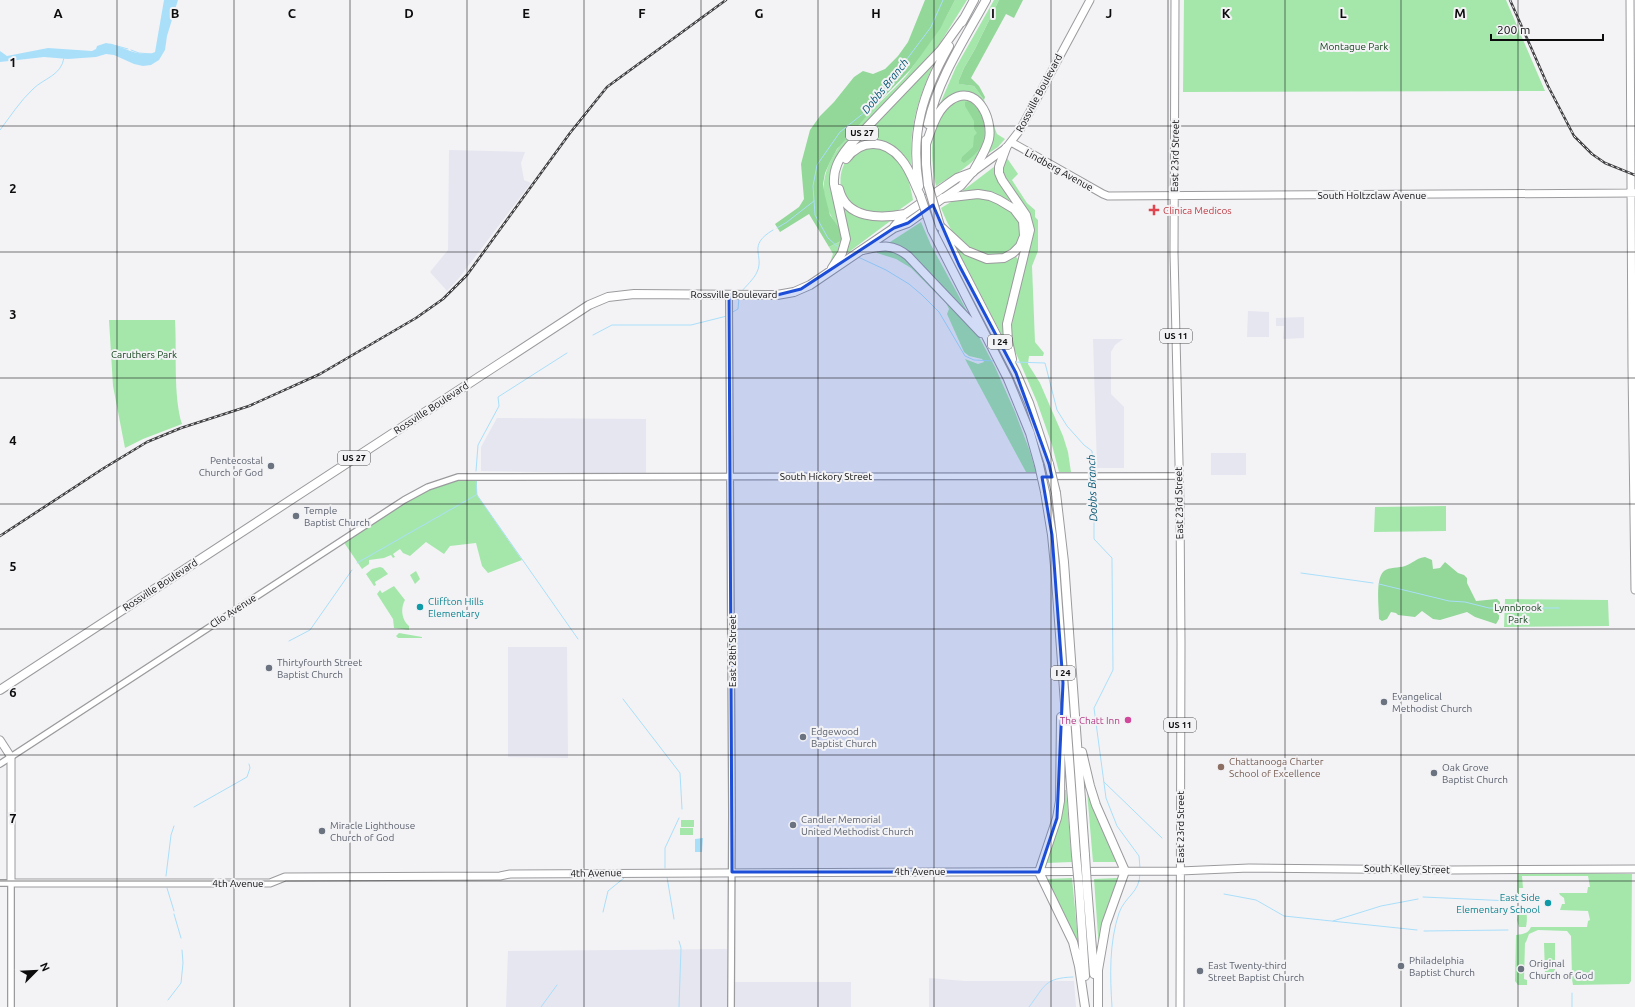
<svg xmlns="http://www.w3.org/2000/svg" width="1635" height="1007" font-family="Ubuntu,sans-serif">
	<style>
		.built { fill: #e5e6f0 }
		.green { fill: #a5e7ab }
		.forest { fill: #93d799 }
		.water { fill: #aadffa }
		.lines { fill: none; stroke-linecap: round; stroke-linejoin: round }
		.stream { stroke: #aadffa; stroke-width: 1 }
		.minor-casing { stroke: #9b9b9e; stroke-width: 8 }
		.major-casing { stroke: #9b9b9e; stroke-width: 9 }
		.highway-casing { stroke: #9b9b9e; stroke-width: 10 }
		.minor { stroke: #fff; stroke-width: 5.5 }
		.major { stroke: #fff; stroke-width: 7 }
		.highway { stroke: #fff; stroke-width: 8 }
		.rail-casing { stroke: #414143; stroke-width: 2.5 }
		.rail { stroke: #f3f3f6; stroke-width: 1; stroke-dasharray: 3; stroke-linecap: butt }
		.highway-bridge-casing { stroke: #9b9b9e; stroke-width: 10; stroke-linecap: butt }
		.highway-bridge { stroke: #fff; stroke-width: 8 }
		.marked { fill: #1d4ed8; fill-opacity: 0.2; stroke: #1d4ed8; stroke-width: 3; stroke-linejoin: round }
		.grid { fill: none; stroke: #0c0c0d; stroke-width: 1; stroke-opacity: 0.55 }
		.health-dot { fill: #e0444e; stroke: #f3f3f6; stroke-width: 1.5 }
		.worship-dot { fill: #6b7280; stroke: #f3f3f6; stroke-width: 1.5 }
		.culture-dot { fill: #0f9aa8; stroke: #f3f3f6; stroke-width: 1.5 }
		.hotel-dot { fill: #d1479c; stroke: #f3f3f6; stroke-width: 1.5 }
		.education-dot { fill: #8d6e63; stroke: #f3f3f6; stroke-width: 1.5 }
		.labels { text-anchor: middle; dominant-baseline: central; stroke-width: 4; stroke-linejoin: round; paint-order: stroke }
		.shield { fill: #f3f3f6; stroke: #515153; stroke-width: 1 }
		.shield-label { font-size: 9px; font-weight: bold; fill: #0c0c0d }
		.park-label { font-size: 10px; fill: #13421b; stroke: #f3f3f6 }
		.street-label { font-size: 10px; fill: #0c0c0d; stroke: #f3f3f6 }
		.health-label { font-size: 10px; fill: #be3a42; stroke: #f3f3f6; text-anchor: start }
		.worship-label { font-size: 10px; fill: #5b616d; stroke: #f3f3f6; text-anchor: start }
		.culture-label { font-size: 10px; fill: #0d838f; stroke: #f3f3f6; text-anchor: start }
		.hotel-label { font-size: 10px; fill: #b23c85; stroke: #f3f3f6; text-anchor: end }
		.education-label { font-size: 10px; fill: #785e54; stroke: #f3f3f6; text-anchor: start }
		.water-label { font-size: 11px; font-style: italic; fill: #025472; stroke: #f3f3f6 }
		.grid-label { font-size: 13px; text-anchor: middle; font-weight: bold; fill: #0c0c0d; stroke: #f3f3f6; stroke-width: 4; stroke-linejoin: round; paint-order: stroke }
	</style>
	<rect width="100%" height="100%" fill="#f3f3f6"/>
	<path class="built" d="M449 150 525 152 521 163 524 180 531 183 459 278 447 291 430 272 448 250Z
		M1248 311 1269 312V337H1247Z
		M1304 317V338L1283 339 1284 326H1276V318Z
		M1093 339H1123L1115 345 1111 352V394L1124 407V468H1097Z
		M497 418 646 419V474L481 471V447Z
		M1211 453H1246V475H1211Z
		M508 647H567L568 758 508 757Z
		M727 949V982H851V1007H506L508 951Z
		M929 978 965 981H1074L1076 1007H929Z"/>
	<path class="green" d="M955 0H967L932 56 842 151 831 175 830 187 842 232C788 168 868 119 906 76 912 69 916 61 921 54 927 45 934 37 939 29 945 20 950 9 955 0Z
		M994 0H999L975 49 964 68 959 80 960 84 974 86 984 100 997 134 1005 139 998 147 983 157 991 122 966 94 939 106 956 67Z
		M1184 0H1506L1545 91 1183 92Z
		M934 63C917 102 910 124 911 167L904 159 866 142 863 138V135Z
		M962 99C972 100 980 106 983 115 995 156 965 168 936 186 930 160 926 106 962 99Z
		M861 148C867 148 875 146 880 148 902 154 910 181 913 200 905 206 896 213 886 214 873 216 858 212 849 203 838 193 838 171 847 160 851 156 857 152 861 148Z
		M1007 158 1018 174 1012 180 1027 203 1035 210V217L1038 220V251L1032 266 1035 342 1044 353 1043 356H1029L1028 364 1040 383 1063 436 1068 452 1071 472H1059L1052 445 1037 402 1012 344 1011 331 1014 312 1032 232 1017 196 1003 174 1002 168Z
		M999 163 1011 199 1008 201 957 195Z
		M966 198C979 198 993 198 1005 205 1026 217 1026 250 999 255 997 256 993 257 990 257 987 256 982 254 979 253 957 244 949 228 941 208L951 202Z
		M847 209 893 219 841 258 845 250 841 211Z
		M921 222 931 245 968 313 966 314 901 247 887 244Z
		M843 240 836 258 829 265 833 254 829 247Z
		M955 245 977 259 1014 255 1020 261 1005 341Z
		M877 249 898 251 976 331 995 367 1015 412 1029 449 1036 472H1026L965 359 978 364 984 362 982 359 969 356 964 352 947 314 949 309 946 303 911 268 896 259 877 253Z
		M175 320C177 351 173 395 182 424L143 439 125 448 113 386 109 320Z
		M477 478V495L522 560 488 573 482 566 476 543 450 546 444 554 426 542 410 556 403 553 400 549 393 554 395 557 393 558 391 555 384 558 369 560V564L362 569 345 544V541C376 521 419 486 455 480 462 479 470 479 477 478Z
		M1446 506V531L1374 532 1375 507Z
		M380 567 383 568 388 574 375 582 376 585 374 586 366 574 372 569Z
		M416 571 420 579 415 584 410 575Z
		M394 586 405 600C400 609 402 620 409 626V630L394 628 393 619 377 594 380 590 382 593Z
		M1505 599 1608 600 1609 626 1504 627Z
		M399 633 422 637V638H398L396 636Z
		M1086 780 1118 862H1093Z
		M1064 790H1066L1072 862 1046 863 1061 817Z
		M681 820H694V827H681Z
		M680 828H693V835H680Z
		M1517 872 1632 874 1631 981 1629 984 1573 985 1572 979 1571 936 1567 931 1538 930 1529 934 1526 942 1525 943 1524 979 1527 980V985H1518L1515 981 1516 935C1523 934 1528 934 1531 927H1587L1588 921 1590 920 1588 911 1560 910 1562 904H1565L1564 898 1560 895 1559 893H1587L1588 887H1590L1588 876H1522L1523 888H1519V895H1517Z
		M1072 878 1078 939 1075 940 1064 913 1047 879Z
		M1118 878 1109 902 1099 950 1094 879Z
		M1521 908H1524C1528 912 1527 922 1526 927H1519L1517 920 1518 910Z
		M1544 943H1555V975H1545Z"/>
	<path class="forest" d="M925 0H955L940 29 911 69 882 99 837 149 830 162 825 173 823 184 825 196 830 215 842 232 843 240 829 247 809 214 780 232 775 224 799 207 804 199 801 164 810 130 820 116 834 102 854 77 863 71 873 74 885 69 898 56 908 42Z
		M999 0H1023L1014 18 1006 14 971 78 979 86 985 97 984 100 974 86 959 84V80L964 68 975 49Z
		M969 101C984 111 989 132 980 148 976 154 970 159 964 163L961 161 962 157 973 147 974 136 977 133 974 129V121L965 106V102Z
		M1425 557 1432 560 1433 569 1440 568 1445 562 1458 573 1464 575 1467 578V583L1476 601 1497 599 1500 602 1499 619 1496 624 1475 617 1467 612 1440 620 1433 619 1422 611 1415 617 1398 615 1396 613 1391 612 1387 619 1382 621 1379 619C1379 608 1375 578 1384 571 1389 567 1399 568 1405 566 1414 563 1414 559 1425 557Z"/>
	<path class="water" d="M164 0H178L167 36 165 50 159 60 151 65 143 66 134 64 114 55 106 54 96 57 68 59 44 57 0 62V51L7 56 48 48 92 51 96 49 97 46 106 43C121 45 139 59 155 52Z
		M703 838 702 852H695V839Z"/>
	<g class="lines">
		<path class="stream" d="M110 44 128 49
			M131 50 139 53 151 54
			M0 130C10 117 20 101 33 89 44 78 61 76 64 58
			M777 228 787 222 814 201
			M839 248 828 238 815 215 813 186 817 165 840 132 865 112 883 91 931 27 943 0
			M858 257 886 270 909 284 922 295 939 312 965 356 974 360 995 361
			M741 292C746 286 754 279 757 272 765 255 746 246 773 230
			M731 313 738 309 739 298
			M593 335 612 325H691L727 316
			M1014 362 1045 363 1057 410 1067 426 1084 445 1092 451 1094 474
			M476 471 478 445 499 406 498 397 567 353
			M1094 479V539L1112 558V562L1113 670 1094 708 1106 798 1117 826 1139 856 1140 868
			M476 481 477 495 578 639
			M357 563 476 495
			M1301 573 1373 583
			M1379 584 1449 601 1465 602 1489 608H1499
			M1505 608H1559
			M289 641 310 630 352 570
			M623 699 680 773 682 809
			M1104 782 1162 838
			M194 807 247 777 250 768 249 764
			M665 868V848L679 818
			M166 876 171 835 174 826
			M667 877 674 919
			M167 888 174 911
			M1224 894 1256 900 1284 916 1417 930
			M1423 897 1510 901
			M603 912 608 891 624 878
			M174 914 181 938
			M1333 921 1381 906 1418 899
			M1424 931 1508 930
			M679 941 681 948 679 1007
			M1572 993V1007
			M168 1000 181 983 183 963 182 950
			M541 1007 557 985
			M1029 1007C1045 986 1044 978 1073 977
			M1112 1007C1110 976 1109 943 1119 913 1125 896 1140 893 1140 873"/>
		<g class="minor-casing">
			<path id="minor" d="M729 295 732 814 731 1007
				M0 764 404 500 428 487 458 477 1179 476
				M0 883H9
				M11 1007V886"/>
		</g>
		<g class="major-casing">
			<path id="major" d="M1175 0 1174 253 1180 504 1181 643 1180 1007
				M1630 0 1632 367 1635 590
				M1011 142 1103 194 1108 196 1635 193
				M943 198 961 186 973 172 1006 148 1020 130 1090 0
				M0 740 11 757V880
				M14 883H270L285 877 500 876 510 874 1180 871 1249 868 1451 870 1635 869"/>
		</g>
		<g class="highway-casing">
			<path id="highway" d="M962 22 974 0
				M928 124C938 79 964 40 986 0
				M926 140V164L928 185
				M1006 148 999 167V173L1002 180 1026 215 1030 230 1007 324 1008 341 1012 359
				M846 159C861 139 885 139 901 159 910 169 914 183 920 195
				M919 186C910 133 923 92 949 46
				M839 189C846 219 880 219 905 214
				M894 227 905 214 957 178 973 172C978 162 986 151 989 139 993 118 976 83 951 100 936 110 932 128 926 144
				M932 230 1008 379 1030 433 1039 465
				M943 232 1016 373 1029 403 1049 464
				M863 250C882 246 892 243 908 256L981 333
				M832 268 842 253 846 239 834 184C833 169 839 158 849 146L941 50 964 18
				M1045 492 1052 535 1055 566 1076 855
				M1056 493 1064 562 1085 855
				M0 690 589 305 608 297 634 294 777 295 794 292 810 285 894 228 908 223 943 198 978 194 990 196 999 200 1014 209 1023 221 1024 236 1020 246 1013 253 1004 258 987 259 967 251 940 226
				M1061 717 1060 801 1057 818 1039 872 1073 942 1079 966 1085 1007
				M1082 752 1090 786 1096 805 1125 871 1106 924 1098 970V1007
				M1087 886 1094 974
				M1079 887 1085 976"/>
		</g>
		<use href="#minor" class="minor"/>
		<use href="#major" class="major"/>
		<use href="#highway" class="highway"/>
		<g class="rail-casing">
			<path id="rail" d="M1510 0 1548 86 1574 136 1592 154 1605 163 1635 175
				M0 536 104 468 147 442 181 428 249 406 320 374 416 318 443 299 467 275 570 133 607 87 726 0"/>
		</g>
		<use href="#rail" class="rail"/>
		<g class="highway-bridge-casing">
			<path id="highway-bridge" d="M928 185 940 226
				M920 195 932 230
				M1049 464 1056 493
				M1039 465 1045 492
				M1076 855 1079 887
				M1085 855 1087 886"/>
		</g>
		<use href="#highway-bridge" class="highway-bridge"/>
	</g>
	<path class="marked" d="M933 205 959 265 1016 373 1049 464 1052 477H1042L1052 535 1063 683 1057 818 1039 872H732L729 295H777L801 289 894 228 908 223Z"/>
	<path class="grid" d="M117 0V1007M234 0V1007M350 0V1007M467 0V1007M584 0V1007M701 0V1007M818 0V1007M934 0V1007M1051 0V1007M1168 0V1007M1285 0V1007M1401 0V1007M1518 0V1007M0 126H1635M0 252H1635M0 378H1635M0 504H1635M0 629H1635M0 755H1635M0 881H1635"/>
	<path class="health-dot" d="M1152 204h4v4h4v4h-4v4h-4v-4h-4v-4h4z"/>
	<g class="worship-dot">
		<circle cx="271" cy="466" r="4"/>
		<circle cx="296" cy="516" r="4"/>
		<circle cx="269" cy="668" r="4"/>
		<circle cx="1384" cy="702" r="4"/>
		<circle cx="803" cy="737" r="4"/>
		<circle cx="1434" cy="773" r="4"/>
		<circle cx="793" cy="825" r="4"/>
		<circle cx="322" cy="831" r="4"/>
		<circle cx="1401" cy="966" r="4"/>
		<circle cx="1521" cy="969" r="4"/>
		<circle cx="1200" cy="971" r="4"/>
	</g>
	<g class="culture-dot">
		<circle cx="420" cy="607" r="4"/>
		<circle cx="1548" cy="903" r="4"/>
	</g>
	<circle class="hotel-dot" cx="1128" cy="720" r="4"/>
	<circle class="education-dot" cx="1221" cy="767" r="4"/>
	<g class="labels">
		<g class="shield">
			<rect x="846" y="126" width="32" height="14" rx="3"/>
			<rect x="1160" y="329" width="32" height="14" rx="3"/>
			<rect x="988" y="335" width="24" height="14" rx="3"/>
			<rect x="338" y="451" width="32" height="14" rx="3"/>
			<rect x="1051" y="666" width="24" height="14" rx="3"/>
			<rect x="1164" y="718" width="32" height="14" rx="3"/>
		</g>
		<g class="shield-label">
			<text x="862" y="133">US 27</text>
			<text x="1176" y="336">US 11</text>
			<text x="1000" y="342">I 24</text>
			<text x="354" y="458">US 27</text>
			<text x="1063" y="673">I 24</text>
			<text x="1180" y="725">US 11</text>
		</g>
		<g class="park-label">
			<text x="1354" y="46">Montague Park</text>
			<text x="144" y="354">Caruthers Park</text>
			<text x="1518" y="607">Lynnbrook<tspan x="1518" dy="12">Park</tspan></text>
		</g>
		<g class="street-label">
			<text transform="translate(1039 93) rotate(-62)">Rossville Boulevard</text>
			<text transform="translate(1175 156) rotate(-89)">East 23rd Street</text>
			<text transform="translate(1059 170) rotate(29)">Lindberg Avenue</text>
			<text x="1372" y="195">South Holtzclaw Avenue</text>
			<text x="734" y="294">Rossville Boulevard</text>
			<text transform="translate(431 408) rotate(-33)">Rossville Boulevard</text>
			<text x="826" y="476">South Hickory Street</text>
			<text transform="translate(1179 503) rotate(-91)">East 23rd Street</text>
			<text transform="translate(160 585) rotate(-33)">Rossville Boulevard</text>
			<text transform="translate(233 611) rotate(-33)">Clio Avenue</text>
			<text transform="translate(732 651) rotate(-90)">East 28th Street</text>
			<text transform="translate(1180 827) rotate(-90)">East 23rd Street</text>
			<text transform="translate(1407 869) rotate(1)">South Kelley Street</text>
			<text x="920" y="871">4th Avenue</text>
			<text transform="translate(596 873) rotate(-1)">4th Avenue</text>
			<text x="238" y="883">4th Avenue</text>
		</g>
		<g class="health-label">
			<text x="1163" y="210">Clinica Medicos</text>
		</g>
		<g class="worship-label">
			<text x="263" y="460" text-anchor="end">Pentecostal<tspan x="263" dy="12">Church of God</tspan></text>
			<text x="304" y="510">Temple<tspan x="304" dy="12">Baptist Church</tspan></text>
			<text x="277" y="662">Thirtyfourth Street<tspan x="277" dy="12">Baptist Church</tspan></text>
			<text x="1392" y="696">Evangelical<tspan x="1392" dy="12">Methodist Church</tspan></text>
			<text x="811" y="731">Edgewood<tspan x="811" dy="12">Baptist Church</tspan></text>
			<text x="1442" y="767">Oak Grove<tspan x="1442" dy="12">Baptist Church</tspan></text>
			<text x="801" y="819">Candler Memorial<tspan x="801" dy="12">United Methodist Church</tspan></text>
			<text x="330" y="825">Miracle Lighthouse<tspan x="330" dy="12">Church of God</tspan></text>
			<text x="1409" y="960">Philadelphia<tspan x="1409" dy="12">Baptist Church</tspan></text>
			<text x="1529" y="963">Original<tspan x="1529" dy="12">Church of God</tspan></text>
			<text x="1208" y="965">East Twenty-third<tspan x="1208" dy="12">Street Baptist Church</tspan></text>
		</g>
		<g class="culture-label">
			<text x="428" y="601">Cliffton Hills<tspan x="428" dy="12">Elementary</tspan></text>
			<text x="1540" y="897" text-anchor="end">East Side<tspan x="1540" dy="12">Elementary School</tspan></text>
		</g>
		<g class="hotel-label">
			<text x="1120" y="720">The Chatt Inn</text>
		</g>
		<g class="education-label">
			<text x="1229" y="761">Chattanooga Charter<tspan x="1229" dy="12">School of Excellence</tspan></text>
		</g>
		<g class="water-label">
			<text transform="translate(885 86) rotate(-51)">Dobbs Branch</text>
			<text transform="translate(1092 488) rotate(-92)">Dobbs Branch</text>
		</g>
	</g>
	<g class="grid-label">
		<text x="58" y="18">A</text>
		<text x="175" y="18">B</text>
		<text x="292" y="18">C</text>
		<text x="409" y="18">D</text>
		<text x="526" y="18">E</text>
		<text x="642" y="18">F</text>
		<text x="759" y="18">G</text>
		<text x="876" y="18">H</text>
		<text x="993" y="18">I</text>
		<text x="1109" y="18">J</text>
		<text x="1226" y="18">K</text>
		<text x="1343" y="18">L</text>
		<text x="1460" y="18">M</text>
		<text x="13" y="67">1</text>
		<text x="13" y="193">2</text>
		<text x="13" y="319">3</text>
		<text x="13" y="445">4</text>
		<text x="13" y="571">5</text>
		<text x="13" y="697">6</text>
		<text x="13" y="823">7</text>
	</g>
	<g transform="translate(36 971) rotate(66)" stroke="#f3f3f6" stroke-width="3" paint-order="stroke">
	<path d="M0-3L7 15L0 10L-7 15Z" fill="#0c0c0d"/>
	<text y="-6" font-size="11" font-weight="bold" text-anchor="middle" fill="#0c0c0d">N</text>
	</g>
	<path d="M1491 34v6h112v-6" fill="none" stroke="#0c0c0d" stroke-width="2"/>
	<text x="1497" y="34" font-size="12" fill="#0c0c0d" stroke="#f3f3f6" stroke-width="3" paint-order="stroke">200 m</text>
</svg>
